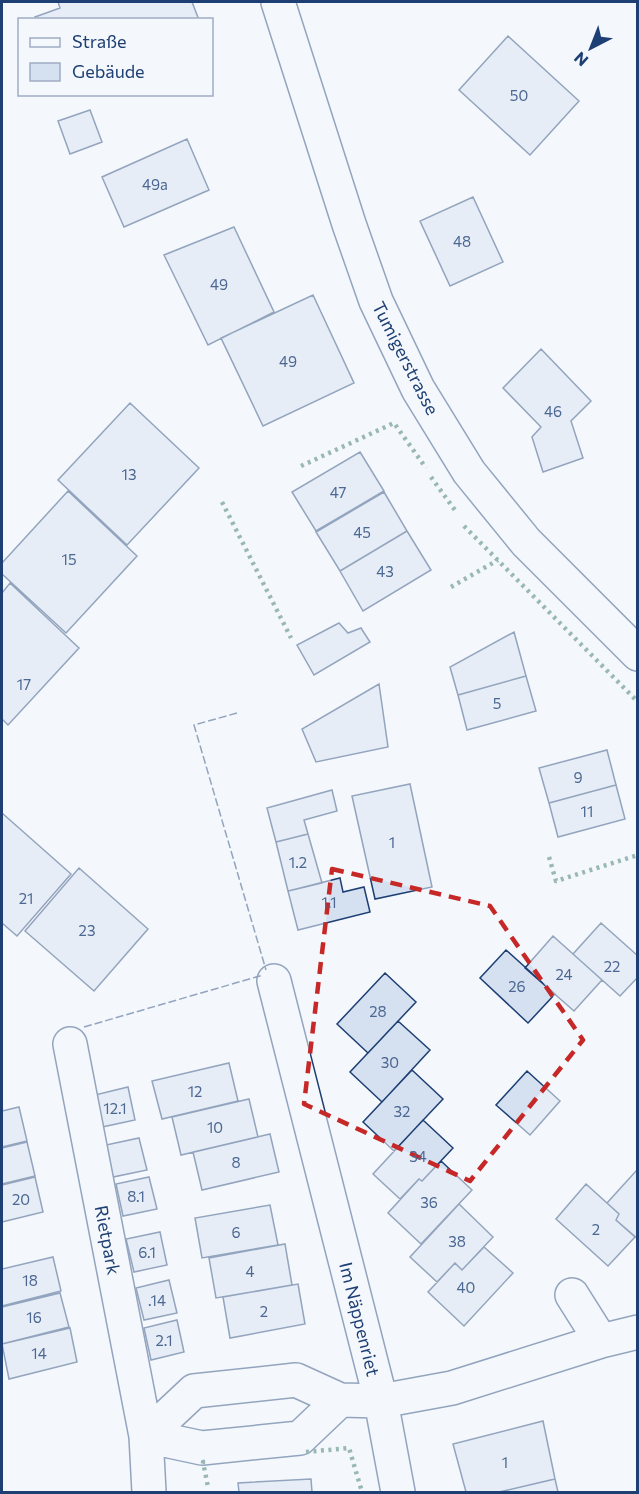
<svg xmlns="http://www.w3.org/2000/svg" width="639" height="1494" font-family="Commissioner,sans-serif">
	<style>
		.building { fill: #d5e0f0; stroke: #1d3f73; stroke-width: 1.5 }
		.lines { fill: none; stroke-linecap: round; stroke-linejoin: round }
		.minor-casing { stroke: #1d3f73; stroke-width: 36 }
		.minor { stroke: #f4f7fb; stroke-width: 33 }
		.hedge { stroke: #2c6c60; stroke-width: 4.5; stroke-dasharray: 3 4.5; stroke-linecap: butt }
		.fence { stroke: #1d3f73; stroke-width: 1.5; stroke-dasharray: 8 3; stroke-linecap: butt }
		.marked { fill: none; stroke: #c62828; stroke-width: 4.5; stroke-dasharray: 12 8; stroke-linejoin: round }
		.labels { text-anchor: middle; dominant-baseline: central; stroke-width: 4.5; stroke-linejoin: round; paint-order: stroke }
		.number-label { font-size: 15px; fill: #4b6792 }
		.street-label { font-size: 18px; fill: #1d3f73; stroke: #f4f7fb }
	</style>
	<rect width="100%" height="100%" fill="#f4f7fb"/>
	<path class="building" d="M58 2H192L199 20H36L35 17 60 8Z
		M508 36 579 101 530 155 459 90Z
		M90 110 102 142 70 154 58 121Z
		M187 139 209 190 124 227 102 177Z
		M473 197 503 262 450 286 420 221Z
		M234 227 274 312 208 345 164 255Z
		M313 295 354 383 263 426 221 338Z
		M541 349 591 401 571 421 583 458 543 472 532 437 541 427 503 388Z
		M130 403 199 468 127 545 58 480Z
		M360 452 384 491 316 531 292 492Z
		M68 491 137 556 66 633 2 574V563Z
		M384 492 407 531 340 571 316 532Z
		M407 531 431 570 363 611 340 571Z
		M10 583 79 648 8 725 2 719V593Z
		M339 623 348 633 361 628 370 642 314 675 297 645Z
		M514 632 526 676 458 695 450 667Z
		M526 676 536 711 467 730 458 695Z
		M379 684 388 747 316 762 302 729Z
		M607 750 616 785 549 803 539 768Z
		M410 784 432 887 375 899 352 796Z
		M616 785 625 819 558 837 549 803Z
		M332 790 337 811 304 820 308 834 276 842 267 808Z
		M2 813 71 874 17 936 2 923Z
		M308 834 322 883 288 891 276 842Z
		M79 868 148 929 94 991 25 931Z
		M340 878 343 892 364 887 370 912 298 930 288 891Z
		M601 923 638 956V977L620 996 573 954Z
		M553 936 602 980 574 1011 525 968Z
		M506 950 555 994 528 1023 480 978Z
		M385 973 416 1002 368 1053 337 1024Z
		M398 1021 430 1050 382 1102 350 1072Z
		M229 1063 238 1101 162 1119 152 1081Z
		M412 1070 443 1099 394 1151 363 1122Z
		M527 1071 560 1101 530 1135 496 1105Z
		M128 1087 135 1120 102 1127 95 1095Z
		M249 1099 258 1137 181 1155 172 1117Z
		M19 1107 27 1141 2 1147V1111Z
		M423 1120 453 1148 422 1181 419 1179 400 1199 373 1174Z
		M270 1134 279 1172 202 1190 193 1152Z
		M139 1138 147 1170 113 1177 106 1145Z
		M27 1142 35 1176 2 1184V1148Z
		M441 1161 472 1190 421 1244 388 1213 419 1179 422 1181Z
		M636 1171 638 1173V1239L616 1220 619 1214 607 1203Z
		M35 1177 43 1212 2 1222V1185Z
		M149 1177 157 1209 123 1216 116 1184Z
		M586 1184 619 1214 616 1220 635 1237 608 1266 556 1219Z
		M459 1204 493 1237 462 1270 455 1263 437 1282 410 1257Z
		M270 1205 278 1245 202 1258 195 1218Z
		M160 1232 167 1265 134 1272 126 1239Z
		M285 1244 292 1285 216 1298 209 1258Z
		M484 1247 513 1273 464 1326 428 1292 455 1263 462 1270Z
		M53 1257 61 1291 2 1306V1269Z
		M169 1280 177 1313 144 1320 136 1288Z
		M298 1284 305 1324 230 1338 223 1297Z
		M60 1293 69 1327 2 1344V1307Z
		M177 1320 184 1352 151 1360 144 1328Z
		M70 1328 77 1362 9 1379 2 1344Z
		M543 1421 555 1479 499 1492H466L453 1444Z
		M311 1479 312 1492H239L238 1483Z
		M555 1479 558 1492H499Z"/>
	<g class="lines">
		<g class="minor-casing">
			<path id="minor" d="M278 2 349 224 376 301 418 389 469 472 526 542 638 654
				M274 981 381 1401 398 1492
				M70 1044 146 1436 149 1492
				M572 1295 601 1341
				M146 1436 194 1391 296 1380 340 1400 381 1401 452 1388 601 1341 638 1332
				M146 1436 202 1448 300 1438 340 1400"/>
		</g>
		<use href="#minor" class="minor"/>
		<path class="hedge" d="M301 466 394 423 426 468
			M431 477 457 513
			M222 502 291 638
			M464 526 638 702
			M451 587 498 560
			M549 857 556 881 638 855
			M306 1452 349 1448 362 1492
			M205 1462H203L208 1487"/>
		<path class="fence" d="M237 713 194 725 266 970
			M84 1027 263 975"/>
	</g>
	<path d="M0 0H639V1494H0ZM332 869 490 906 583 1040 470 1181 304 1104Z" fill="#f4f7fb" fill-opacity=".55" fill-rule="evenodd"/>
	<path class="marked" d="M332 869 490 906 583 1040 470 1181 304 1104Z"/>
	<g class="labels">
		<g class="number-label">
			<text x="519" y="95">50</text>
			<text x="155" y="184">49a</text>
			<text x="462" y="241">48</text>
			<text x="219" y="284">49</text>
			<text x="288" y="361">49</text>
			<text x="553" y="411">46</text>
			<text x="129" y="474">13</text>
			<text x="338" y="492">47</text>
			<text x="362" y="532">45</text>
			<text x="69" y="559">15</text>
			<text x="385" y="571">43</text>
			<text x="24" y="684">17</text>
			<text x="497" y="703">5</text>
			<text x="578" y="777">9</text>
			<text x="587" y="811">11</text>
			<text x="392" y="842">1</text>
			<text x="298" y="862">1.2</text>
			<text x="26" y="898">21</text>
			<text x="329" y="902">1.1</text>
			<text x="87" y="930">23</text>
			<text x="612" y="966">22</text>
			<text x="564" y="974">24</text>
			<text x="517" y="986">26</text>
			<text x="378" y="1011">28</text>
			<text x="390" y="1062">30</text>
			<text x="195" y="1091">12</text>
			<text x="115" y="1108">12.1</text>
			<text x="402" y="1111">32</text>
			<text x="215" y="1127">10</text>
			<text x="418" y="1156">34</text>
			<text x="236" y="1162">8</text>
			<text x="136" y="1196">8.1</text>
			<text x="21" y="1199">20</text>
			<text x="429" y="1202">36</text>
			<text x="596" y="1229">2</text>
			<text x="236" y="1232">6</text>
			<text x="457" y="1241">38</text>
			<text x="147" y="1252">6.1</text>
			<text x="250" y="1271">4</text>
			<text x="30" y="1280">18</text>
			<text x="466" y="1287">40</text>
			<text x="157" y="1300">.14</text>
			<text x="264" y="1311">2</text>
			<text x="34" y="1317">16</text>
			<text x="164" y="1340">2.1</text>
			<text x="39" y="1353">14</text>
			<text x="505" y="1462">1</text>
		</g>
		<g class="street-label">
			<text transform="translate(406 358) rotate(63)">Tumigerstrasse</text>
			<text transform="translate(108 1240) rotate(79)">Rietpark</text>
			<text transform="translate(360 1319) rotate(76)">Im Näppenriet</text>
		</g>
	</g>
	<rect width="639" height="1494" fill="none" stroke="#1d3f73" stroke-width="6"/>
	<rect x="18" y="18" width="195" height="78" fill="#f4f7fb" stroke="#9eadc5" stroke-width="1.5"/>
	<rect x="30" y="38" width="30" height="9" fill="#f4f7fb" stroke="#9eadc5" stroke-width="1.5"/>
	<text x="72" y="48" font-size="18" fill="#1d3f73">Straße</text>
	<rect x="30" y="63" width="30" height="18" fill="#d5e0f0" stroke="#9eadc5" stroke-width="1.5"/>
	<text x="72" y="78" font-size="18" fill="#1d3f73">Gebäude</text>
	<g transform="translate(591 48) rotate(222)" stroke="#f4f7fb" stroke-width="4.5" paint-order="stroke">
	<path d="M0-4.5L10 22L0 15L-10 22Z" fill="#1d3f73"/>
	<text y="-9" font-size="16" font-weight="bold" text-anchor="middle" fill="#1d3f73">N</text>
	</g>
</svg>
